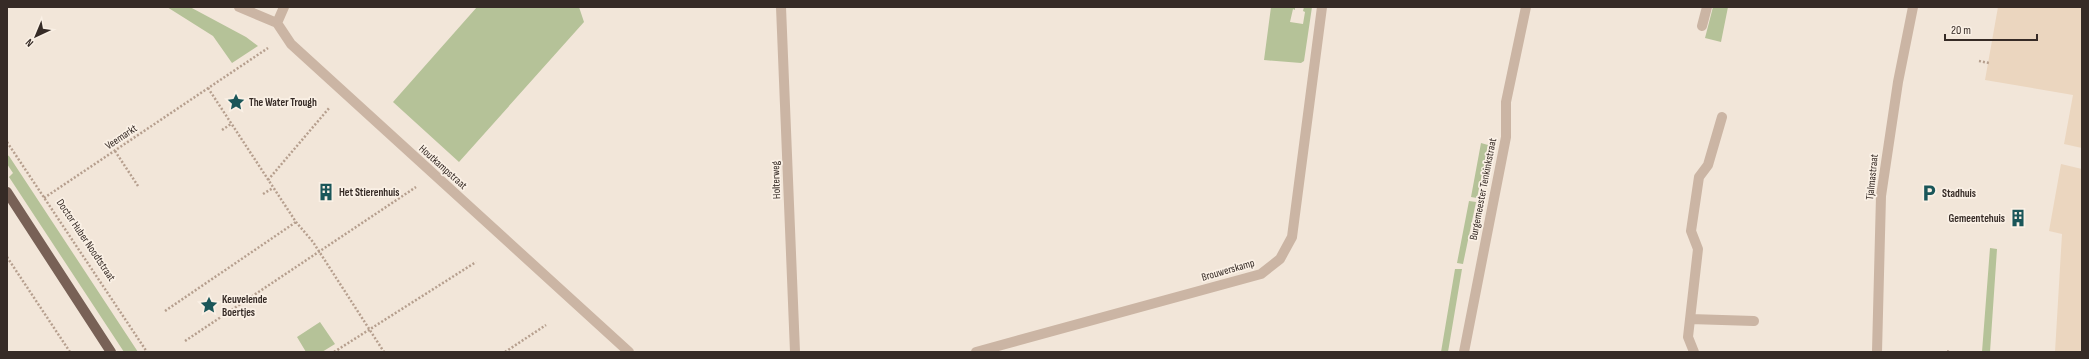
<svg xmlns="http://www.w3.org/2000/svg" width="2089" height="359" font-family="'Sofia Sans Condensed',sans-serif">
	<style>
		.green { fill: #b5c298 }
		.plaza { fill: #ebd6bf }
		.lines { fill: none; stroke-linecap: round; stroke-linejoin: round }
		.path { stroke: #b69f8e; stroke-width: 2.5; stroke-dasharray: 2 2; stroke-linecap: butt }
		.minor { stroke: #cbb5a4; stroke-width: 10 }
		.major { stroke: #786156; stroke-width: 10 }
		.labels { text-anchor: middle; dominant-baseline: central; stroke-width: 3.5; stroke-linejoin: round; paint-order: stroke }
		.poi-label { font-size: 11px; font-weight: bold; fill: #362b26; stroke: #faf0e5; text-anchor: start }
		.street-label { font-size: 11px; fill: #362b26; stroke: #faf0e5 }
	</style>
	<rect width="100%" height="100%" fill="#f2e6d9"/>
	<path class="green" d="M167 7H190L246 37 258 46 232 63 213 36Z
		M477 7H579L584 22 459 162 393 102Z
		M1271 7H1295V10L1293 9 1290 22 1303 24 1305 12 1303 11 1304 7H1312L1304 61 1301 63 1264 60Z
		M1713 7H1728L1721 42 1705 38Z
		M1481 143 1488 145 1477 198 1471 197Z
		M7 155 9 156 138 352H124L9 177 13 173 7 164Z
		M1469 201 1476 202 1463 264 1457 263Z
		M1990 248 1997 249 1990 352H1982Z
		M1455 269H1462L1448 352H1441Z
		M320 322 335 344 322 352H306L297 337Z"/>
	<path class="plaza" d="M1998 7H2082V148L2064 144 2073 95 1985 80Z
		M2061 164 2082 169V352H2055L2062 234 2049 231Z"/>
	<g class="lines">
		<path class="path" d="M1979 61 1989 63
			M208 88 296 222 313 242 384 352
			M222 130 231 124
			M7 142 147 352
			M115 151 138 186
			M268 180 330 107
			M263 194 273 188
			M44 198 268 48
			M7 257 70 352
			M165 311 296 222
			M185 341 416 187
			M1947 351 1949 352
			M334 352 476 262
			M505 352 546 325"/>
		<path class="minor" d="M239 7 277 23 291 44 629 352
			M781 7 795 352
			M277 23 284 7
			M1702 26 1707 7
			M1690 319 1754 321
			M976 352 1261 274 1280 259 1292 237 1322 7
			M1464 352 1506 137V102L1526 7
			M1694 352 1688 337 1698 249 1691 231 1699 177 1708 165 1722 117
			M1877 352 1881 196 1898 82 1913 7"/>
		<path class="major" d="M7 192 111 352"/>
	</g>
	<defs>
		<g id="sight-bare" transform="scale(1.38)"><path d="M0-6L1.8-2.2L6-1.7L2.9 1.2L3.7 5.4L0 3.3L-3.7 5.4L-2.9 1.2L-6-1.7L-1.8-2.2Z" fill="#1a5659" stroke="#faf0e5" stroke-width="2.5" paint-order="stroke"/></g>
		<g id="building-bare" transform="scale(1.38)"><path d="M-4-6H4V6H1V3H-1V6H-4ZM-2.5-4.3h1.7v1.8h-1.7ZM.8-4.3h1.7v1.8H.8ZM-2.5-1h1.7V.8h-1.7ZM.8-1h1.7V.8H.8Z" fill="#1a5659" stroke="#faf0e5" stroke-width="2.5" paint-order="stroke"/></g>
		<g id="parking-bare" transform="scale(1.38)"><path d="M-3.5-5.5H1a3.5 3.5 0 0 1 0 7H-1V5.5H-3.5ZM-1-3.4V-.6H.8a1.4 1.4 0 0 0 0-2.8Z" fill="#1a5659" stroke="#faf0e5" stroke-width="2.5" paint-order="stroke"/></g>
	</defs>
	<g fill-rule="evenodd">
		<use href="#sight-bare" x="236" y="102"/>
		<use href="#building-bare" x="326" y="192"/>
		<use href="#parking-bare" x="1929" y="193"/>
		<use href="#building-bare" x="2018" y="218"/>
		<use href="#sight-bare" x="209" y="305"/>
	</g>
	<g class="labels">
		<g class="poi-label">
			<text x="249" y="102">The Water Trough</text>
			<text x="339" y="192">Het Stierenhuis</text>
			<text x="1942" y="193">Stadhuis</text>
			<text x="2005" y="218" text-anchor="end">Gemeentehuis</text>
			<text x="222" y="299">Keuvelende<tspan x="222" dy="13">Boertjes</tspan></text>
		</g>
		<g class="street-label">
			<text transform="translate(121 137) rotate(-34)">Veemarkt</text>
			<text transform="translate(443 167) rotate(42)">Houtkampstraat</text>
			<text transform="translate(1872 177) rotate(-84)">Tjalmastraat</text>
			<text transform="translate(776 180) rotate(-92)">Holterweg</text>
			<text transform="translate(1483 189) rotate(-79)">Burgemeester Tenkinkstraat</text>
			<text transform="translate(86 240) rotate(56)">Doctor Huber Noodtstraat</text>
			<text transform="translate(1228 270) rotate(-16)">Brouwerskamp</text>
		</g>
	</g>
	<rect width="2089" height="359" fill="none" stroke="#362b26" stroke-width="16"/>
	<g transform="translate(36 36) rotate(224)" stroke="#faf0e5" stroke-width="3" paint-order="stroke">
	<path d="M0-3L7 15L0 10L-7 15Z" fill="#362b26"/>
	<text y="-6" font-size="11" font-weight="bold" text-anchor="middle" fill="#362b26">N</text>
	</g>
	<path d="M1945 34v6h92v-6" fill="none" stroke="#362b26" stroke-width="2"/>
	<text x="1951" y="34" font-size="12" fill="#362b26" stroke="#faf0e5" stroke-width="3" paint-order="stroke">20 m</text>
</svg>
